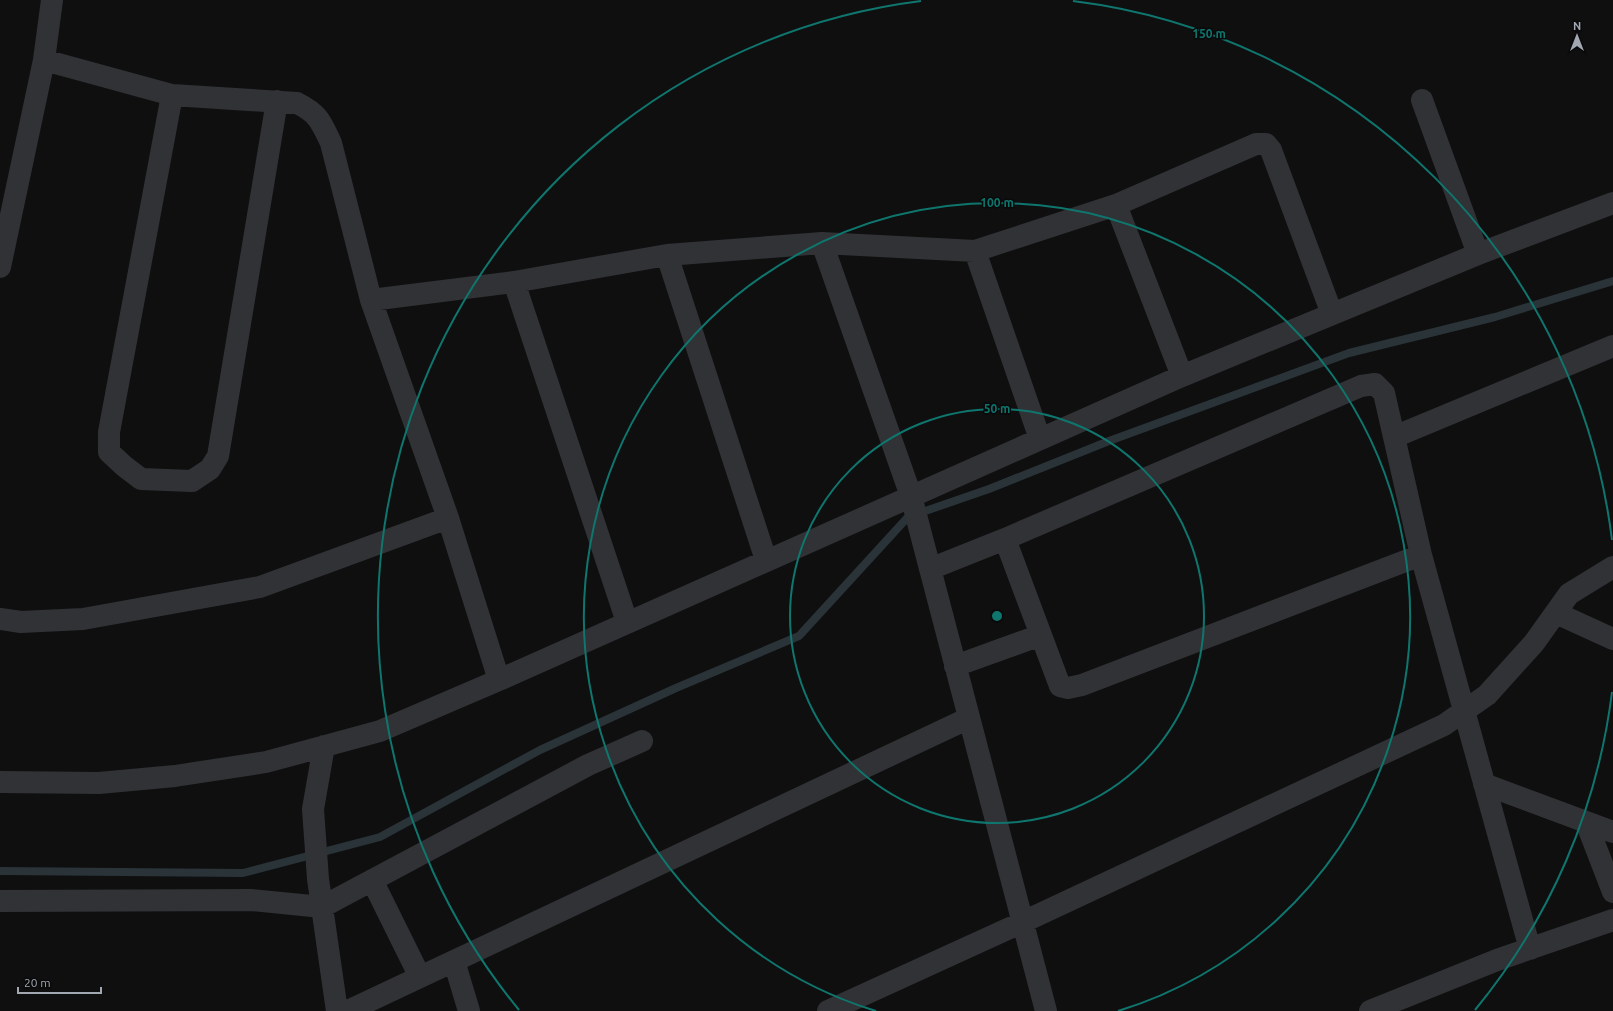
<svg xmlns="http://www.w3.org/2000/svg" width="1613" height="1011" font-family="Ubuntu,sans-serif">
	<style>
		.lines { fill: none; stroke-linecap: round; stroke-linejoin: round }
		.stream { stroke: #293338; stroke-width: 8 }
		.minor { stroke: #303235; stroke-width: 22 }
		.ring { fill: none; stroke: #0f766e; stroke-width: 2 }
		.centre { fill: #0f766e; stroke: #0a0a0b; stroke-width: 2 }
		.ring-label { font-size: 12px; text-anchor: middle; font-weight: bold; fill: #0f766e; stroke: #0a0a0b; stroke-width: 3; stroke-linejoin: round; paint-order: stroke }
	</style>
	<rect width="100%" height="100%" fill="#0f0f10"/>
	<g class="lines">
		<path class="stream" d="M0 871 243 873 380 837 540 750 676 688 799 636 908 517 989 489 1109 441 1349 353 1495 317 1613 281"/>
		<path class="minor" d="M44 60 172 95 297 103C319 114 321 122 331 143L371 300 448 518 499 680
			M172 95 109 432V452L124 466 141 479 192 481 210 469 218 456 277 101
			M1422 100 1478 254
			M1116 205 1182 376
			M822 243 911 496 1046 1011
			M975 251 1040 439
			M667 255 766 560
			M0 267 44 60 52 0
			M514 282 627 622
			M371 300 514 282 667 255 822 243 975 251 1116 205 1256 144H1266L1271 150 1332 314
			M1394 437 1613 346
			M1005 539 1060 686 1068 688 1082 685 1421 555
			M930 569 1005 539 1361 386 1375 384 1384 393 1421 555 1530 949
			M1556 613 1613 639
			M0 619 21 622 83 619 260 587 448 518
			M955 666 1041 635
			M324 746 313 809 318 879 337 1011
			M0 782 99 783 175 776 266 762 380 731 499 680 1182 376 1478 254 1613 203
			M1484 784 1613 832
			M1586 822 1613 892
			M372 880 420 977
			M0 901 251 900 322 907 588 765 642 741
			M454 961 469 1011
			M348 1011 969 718
			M828 1011 1023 922 1444 725 1487 695 1534 643 1569 594 1613 567
			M1370 1011 1497 960 1613 920"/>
	</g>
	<g class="ring">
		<circle cx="997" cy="616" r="207"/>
		<path d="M876 1011A413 413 0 1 1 1118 1011"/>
		<path d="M1612 692A620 620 0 0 1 1475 1010M519 1010A620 620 0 0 1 921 1M1073 1A620 620 0 0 1 1612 540"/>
	</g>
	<circle cx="997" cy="616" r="6" class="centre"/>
	<g class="ring-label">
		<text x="1209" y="38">150 m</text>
		<text x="997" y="207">100 m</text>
		<text x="997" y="413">50 m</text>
	</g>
	<g transform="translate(1577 36)" stroke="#0a0a0b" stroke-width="3" paint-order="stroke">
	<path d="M0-3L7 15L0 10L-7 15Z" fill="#a1a8b1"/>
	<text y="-6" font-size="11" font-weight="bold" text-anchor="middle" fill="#a1a8b1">N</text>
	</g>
	<path d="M18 987v6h83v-6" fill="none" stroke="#a1a8b1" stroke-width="2"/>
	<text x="24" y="987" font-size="12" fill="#a1a8b1" stroke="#0a0a0b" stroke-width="3" paint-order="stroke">20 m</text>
</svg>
